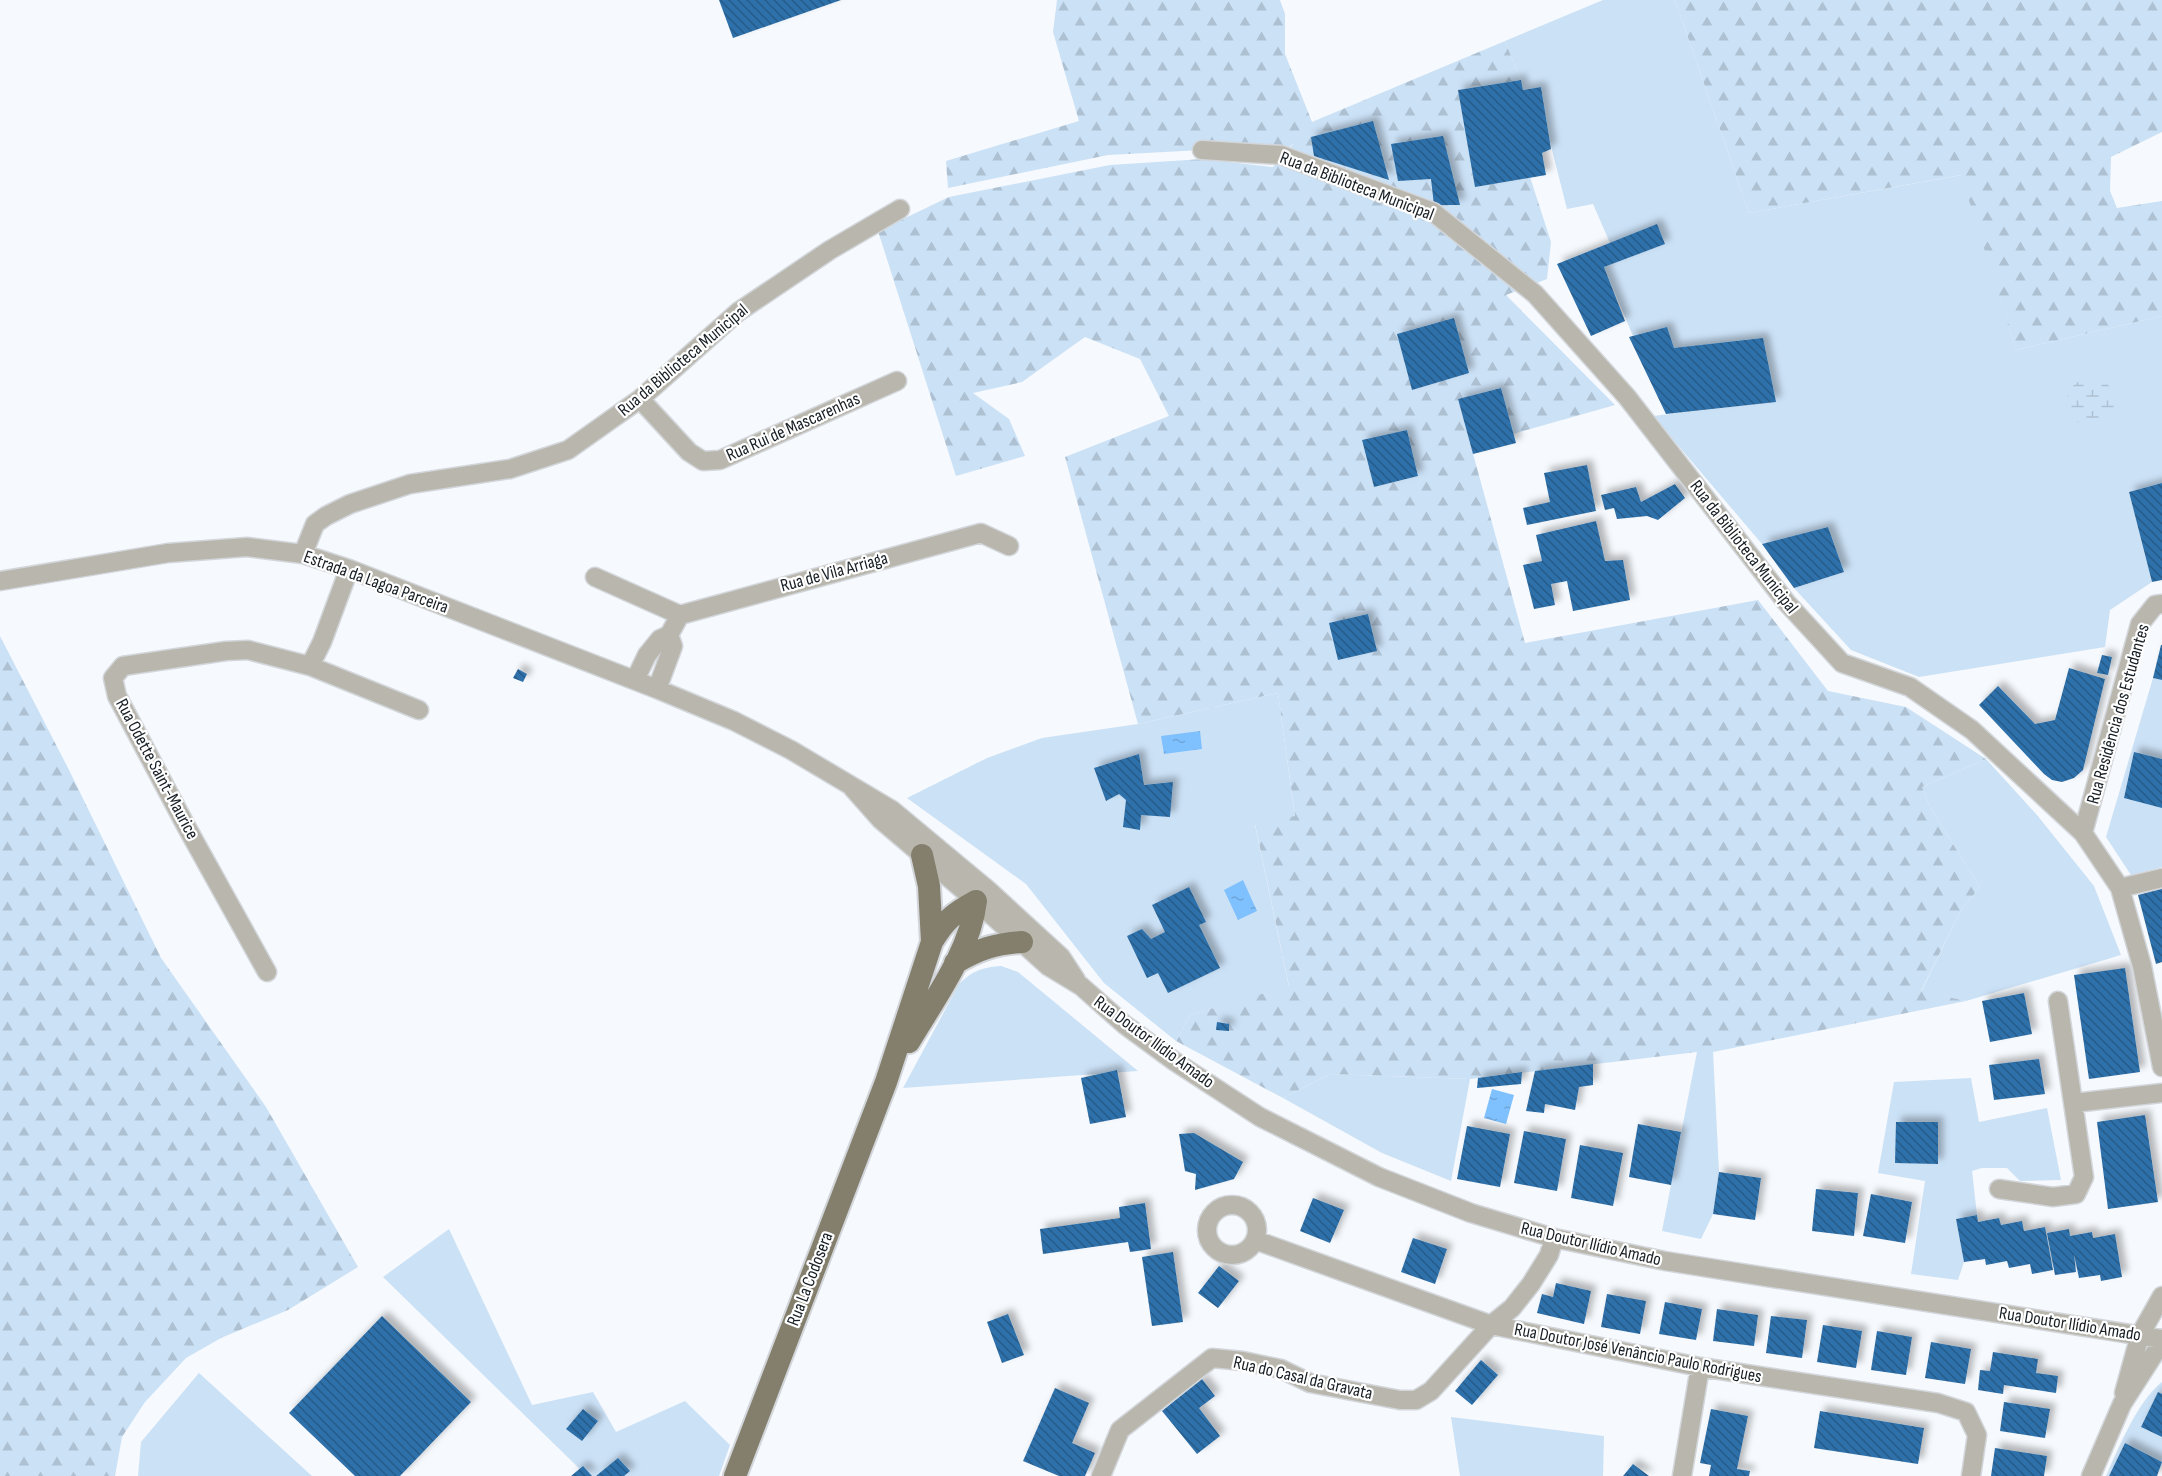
<svg xmlns="http://www.w3.org/2000/svg" width="2162" height="1476" font-family="'Sofia Sans Condensed',sans-serif">
	<style>
		.grass { fill: #cbe1f6 }
		.forest { fill: url(#forest-firs); fill-rule: evenodd }
		.wetland { fill: url(#wetland-marsh) }
		.water { fill: url(#water-ripples) }
		.building { fill: url(#building-back-hatch); filter: url(#shadow) }
		.lines { fill: none; stroke-linecap: round; stroke-linejoin: round }
		.minor-casing { stroke: #d2d6da; stroke-width: 21 }
		.major-casing { stroke: #d2d6da; stroke-width: 26 }
		.minor { stroke: #b9b7ad; stroke-width: 18 }
		.major { stroke: #847f6d; stroke-width: 22 }
		.labels { text-anchor: middle; dominant-baseline: central; stroke-width: 4.5; stroke-linejoin: round; paint-order: stroke }
		.street-label { font-size: 18px; fill: #161d23; stroke: #fff }
	</style>
	<defs>
		<pattern id="forest-firs" width="22" height="20" patternUnits="userSpaceOnUse" patternTransform="scale(1.5)"><rect width="22" height="20" fill="#cbe1f6"/><path d="M5 1l3.5 6h-7zM16 11l3.5 6h-7z" fill="#aec1d3"/></pattern>
		<pattern id="wetland-marsh" width="20" height="14" patternUnits="userSpaceOnUse" patternTransform="scale(1.5)"><rect width="20" height="14" fill="#cbe1f6"/><path d="M1 5h8M5 5V1M11 12h8M15 12V8" fill="none" stroke="#aec1d3"/></pattern>
		<pattern id="water-ripples" width="26" height="14" patternUnits="userSpaceOnUse" patternTransform="scale(1.5)"><rect width="26" height="14" fill="#7fc1fe"/><path d="M2 4q2-2 4 0t4 0M15 11q2-2 4 0t4 0" fill="none" stroke="#6da5d9"/></pattern>
		<pattern id="building-back-hatch" width="6" height="6" patternUnits="userSpaceOnUse" patternTransform="scale(1.5)"><rect width="6" height="6" fill="#2f70a9"/><path d="M-1 5l2 2M0 0l6 6M5-1l2 2" fill="none" stroke="#275b89"/></pattern>
		<filter id="shadow"><feDropShadow dx="5.5" dy="-5.5" stdDeviation="3" flood-color="#0004"/></filter>
	</defs>
	<rect width="100%" height="100%" fill="#f6f9fd"/>
	<path class="grass" d="M1603 0H1675L1749 213 1962 175 2016 350 2162 316V483L2129 492 2152 582 2110 610 2105 647 1919 677 1851 650 1794 588 1844 572 1828 527 1762 544 1653 416 1773 402 1674 348 1633 336 1604 267 1665 244 1657 225 1610 243 1593 204 1567 209 1549 138 1541 87 1523 90 1521 80 1505 41Z
		M2153 678 2162 680V867L2131 875 2106 837Z
		M1278 693 1295 817 1255 825 1289 987 1190 1015 1176 1041 1104 983 1026 884 907 798 987 758 1042 738 1138 724Z
		M1986 759 2037 815 2094 886 2121 955 1966 1001 1921 992 1961 910 1980 887 1931 809 1922 787Z
		M1001 966 1018 972 1138 1071 903 1088 959 984C972 971 983 967 1001 966Z
		M1697 1052H1713L1719 1172 1713 1214 1701 1239 1662 1231Z
		M1330 1074 1470 1079 1451 1181 1382 1153 1283 1098Z
		M1971 1078 1979 1122 2047 1108 2061 1180 2020 1181 2007 1168H1982L1972 1171 1977 1215 1956 1219 1964 1262 1958 1280 1911 1274 1925 1181 1878 1173 1894 1082Z
		M449 1229 532 1405 593 1392 616 1432 685 1401 730 1445 719 1476H587L383 1277Z
		M199 1373 312 1476H138L141 1442Z
		M2162 1382V1394L2158 1393 2141 1427 2162 1437V1462L2125 1443 2109 1476H2106C2119 1447 2137 1402 2162 1382Z
		M1451 1417 1604 1436 1603 1476H1460Z"/>
	<path class="forest" d="M1057 0H1280L1285 14V54L1312 122 1505 41 1521 80 1459 90 1530 177 1551 242 1547 279 1506 295 1615 405 1513 434 1501 388 1458 399 1525 643 1758 600 1828 691 1906 707 1986 759 1922 787 1931 809 1980 887 1961 910 1921 991 1966 1001 1713 1052H1697L1470 1079 1330 1074 1283 1098 1176 1041 1190 1015 1289 986 1255 824 1295 816 1278 693 1138 724 1065 457 1169 416 1140 359 1085 337 1022 382 973 393 1009 419 1025 456 956 476 878 231 949 197 1110 165 1203 159 1273 167 1295 142 1281 155 1202 150 1108 155 948 188 946 161 1079 121 1053 32ZM1407 430 1418 476 1374 487 1362 441Z
		M1675 0H2162V132L2111 157 2110 191 2117 208 2162 201V316L2016 350 1961 175 1749 213Z
		M0 636 69 770 161 958 266 1107 358 1267 288 1310 221 1338 186 1358 145 1402 122 1437 115 1476H0Z"/>
	<path class="wetland" d="M2067 402a24 24 0 1 1 48 0a24 24 0 1 1-48 0Z"/>
	<path class="water" d="M1200 731 1202 749 1164 754 1161 736Z
		M1243 880 1257 911 1238 920 1224 890Z
		M1492 1089 1514 1095 1506 1124 1484 1118Z"/>
	<path class="building" d="M719 0H841L733 38Z
		M1521 80 1523 90 1541 87 1551 149 1542 153 1546 175 1475 187 1458 90Z
		M1373 121 1389 180 1314 156 1311 137Z
		M1443 136 1460 205H1434L1431 179 1398 181 1391 144Z
		M1657 224 1665 244 1604 267 1625 321 1591 336 1557 264Z
		M1454 318 1469 373 1412 390 1397 334Z
		M1667 327 1674 348 1763 338 1776 402 1666 414 1629 337Z
		M1501 388 1516 443 1473 454 1458 399Z
		M1407 430 1418 476 1374 487 1362 440Z
		M1587 465 1596 511 1527 525 1523 508 1550 502 1544 473Z
		M2162 483V580L2152 582 2129 492Z
		M1675 484 1685 498 1658 520 1647 516 1617 519 1614 508 1605 510 1601 495 1636 487 1641 502Z
		M1596 521 1605 561 1623 560 1630 600 1573 611 1567 581 1551 584 1555 605 1534 609 1523 565 1542 561 1536 535Z
		M1828 527 1844 572 1794 588 1762 544Z
		M1368 614 1377 651 1338 660 1329 623Z
		M2161 645H2162V680L2153 678Z
		M2102 655 2112 657 2108 675 2097 673Z
		M2069 668 2105 679 2083 770 2074 778 2062 782 2052 780 2044 774 1979 705 1998 686 2035 724 2055 720Z
		M518 669 527 674 523 682 513 678Z
		M2134 752 2162 759V808L2124 798Z
		M1139 754 1144 785 1173 782 1170 817 1141 815 1140 830 1123 827 1126 800 1119 794 1106 801 1094 768Z
		M1189 887 1206 922 1199 925 1220 968 1168 993 1158 973 1147 978 1127 936 1142 929 1151 939 1165 932 1152 905Z
		M2162 889V962L2156 964 2138 895Z
		M2125 968 2140 1072 2089 1079 2074 975Z
		M2024 993 2032 1034 1990 1042 1982 1001Z
		M1217 1022 1229 1024V1031L1216 1030Z
		M2039 1059 2045 1094 1994 1100 1989 1065Z
		M1593 1064V1085L1579 1087 1575 1110 1545 1104 1544 1113 1526 1111 1535 1071Z
		M1117 1070 1126 1117 1090 1124 1081 1078Z
		M1522 1072 1521 1084 1477 1088 1478 1078Z
		M2145 1115 2158 1202 2108 1209 2097 1122Z
		M1896 1122H1938V1164L1895 1163Z
		M1638 1124 1681 1132 1671 1185 1629 1177Z
		M1467 1126 1510 1134 1500 1187 1457 1179Z
		M1524 1131 1566 1139 1557 1191 1514 1183Z
		M1194 1133 1243 1162 1234 1179 1195 1190 1196 1174 1185 1171 1179 1134Z
		M1580 1145 1623 1153 1613 1206 1571 1198Z
		M1719 1172 1761 1178 1755 1220 1713 1214Z
		M1816 1189 1858 1193 1854 1236 1812 1231Z
		M1871 1194 1912 1202 1905 1243 1863 1236Z
		M1313 1198 1344 1210 1330 1243 1300 1231Z
		M1145 1203 1151 1249 1130 1252 1128 1242 1043 1254 1040 1229 1120 1218 1119 1207Z
		M1977 1215 1978 1222 1999 1218 2001 1225 2022 1221 2024 1231 2045 1227 2053 1270 2032 1274 2030 1264 2009 1268 2007 1261 1986 1265 1985 1259 1964 1262 1956 1219Z
		M2069 1229 2070 1236 2092 1232 2093 1238 2115 1234 2122 1277 2101 1281 2100 1275 2079 1278 2074 1254 2076 1272 2055 1275 2047 1233Z
		M1413 1238 1447 1249 1435 1284 1401 1272Z
		M1173 1252 1183 1322 1152 1326 1142 1257Z
		M1219 1266 1239 1281 1218 1308 1198 1293Z
		M1556 1283 1591 1291 1584 1324 1537 1313 1542 1294 1553 1297Z
		M1607 1294 1646 1301 1640 1334 1601 1327Z
		M1665 1302 1702 1309 1696 1340 1659 1334Z
		M1717 1309 1758 1315 1754 1346 1713 1341Z
		M1008 1314 1024 1355 1002 1363 987 1322Z
		M382 1316 471 1402 400 1476H355L289 1413Z
		M1771 1316 1807 1320 1802 1358 1766 1353Z
		M1823 1325 1862 1331 1856 1368 1817 1362Z
		M1877 1331 1912 1337 1906 1375 1871 1370Z
		M1931 1342 1971 1349 1965 1384 1925 1378Z
		M1993 1352 2038 1359 2036 1373 2058 1376 2056 1393 2004 1385 2003 1394 1978 1390 1980 1370 1990 1371Z
		M1481 1360 1498 1375 1472 1405 1455 1391Z
		M1202 1379 1215 1396 1199 1408 1220 1436 1197 1454 1162 1411Z
		M1055 1388 1089 1403 1072 1443 1095 1453 1085 1476H1059L1023 1461Z
		M2158 1392 2162 1394V1437L2141 1427Z
		M2004 1402 2050 1409 2045 1438 2000 1431Z
		M583 1409 598 1421 582 1441 566 1429Z
		M1711 1409 1748 1416 1737 1469 1750 1471 1749 1476H1709L1711 1465 1700 1463Z
		M1820 1411 1924 1428 1918 1464 1814 1448Z
		M2125 1443 2162 1462 2157 1476H2109Z
		M1995 1448 2047 1456 2044 1476H1991Z
		M618 1458 630 1471 624 1476H596Z
		M1633 1464 1649 1476H1623Z
		M583 1466 592 1476H571Z"/>
	<g class="lines">
		<g class="minor-casing">
			<path id="minor" d="M1202 150 1281 155 1433 212 1535 294 1627 397 1786 602 1842 663 1910 687 1972 730 2083 833 2120 888 2142 966 2162 1067
				M640 399 689 452 703 461 720 460 897 381
				M303 554 315 524 326 516 350 504 410 484 510 469 568 450 640 399 738 312 830 250 900 209
				M595 577 680 615
				M0 581 168 553 247 547 303 554 349 569 657 689 734 721 791 750 892 810 988 890 1061 957 1076 980
				M310 666 419 710
				M635 680 647 655 660 639 669 635 680 615 981 533 1009 546
				M657 689 673 646 669 635
				M850 785 881 820 976 901 1048 966 1081 986 1125 1025 1174 1061 1260 1117 1379 1177 1471 1213 1554 1238 1665 1261 2162 1339
				M2083 833 2140 624 2155 605 2162 604
				M2120 888 2162 878
				M267 972 186 826 117 696 113 678 123 666 226 651 248 650 310 666 322 642 349 569
				M2074 1103 2162 1093
				M1999 1189 2053 1197 2076 1194 2084 1177 2058 1001
				M1207 1230a25 25 0 1 1 50 0a25 25 0 1 1-50 0Z
				M1255 1240 1491 1325 1700 1367 1938 1403 1966 1412 1977 1435 1971 1476
				M2124 1393 2140 1335 2162 1296
				M1101 1476 1120 1430 1212 1358 1243 1361 1281 1369 1310 1383 1400 1400H1416L1431 1391 1491 1325 1512 1308 1531 1284 1549 1255 1554 1238
				M1682 1476 1700 1367
				M2091 1476 2122 1404 2162 1342"/>
		</g>
		<g class="major-casing">
			<path id="major" d="M922 855 929 886 932 942
				M955 963C979 949 994 944 1022 942
				M909 1042C935 998 970 952 976 901
				M735 1476 886 1082 932 942C945 920 954 913 976 901"/>
		</g>
		<use href="#minor" class="minor"/>
		<use href="#major" class="major"/>
	</g>
	<g class="labels">
		<g class="street-label">
			<text transform="translate(1357 186) rotate(21)">Rua da Biblioteca Municipal</text>
			<text transform="translate(683 360) rotate(-40)">Rua da Biblioteca Municipal</text>
			<text transform="translate(793 427) rotate(-24)">Rua Rui de Mascarenhas</text>
			<text transform="translate(1744 547) rotate(52)">Rua da Biblioteca Municipal</text>
			<text transform="translate(834 572) rotate(-15)">Rua de Vila Arriaga</text>
			<text transform="translate(376 582) rotate(20)">Estrada da Lagoa Parceira</text>
			<text transform="translate(2118 714) rotate(-74)">Rua Residência dos Estudantes</text>
			<text transform="translate(157 769) rotate(62)">Rua Odette Saint-Maurice</text>
			<text transform="translate(1154 1042) rotate(36)">Rua Doutor Ilídio Amado</text>
			<text transform="translate(1591 1244) rotate(13)">Rua Doutor Ilídio Amado</text>
			<text transform="translate(810 1279) rotate(-69)">Rua La Codosera</text>
			<text transform="translate(2070 1324) rotate(9)">Rua Doutor Ilídio Amado</text>
			<text transform="translate(1638 1353) rotate(11)">Rua Doutor José Venâncio Paulo Rodrigues</text>
			<text transform="translate(1303 1378) rotate(13)">Rua do Casal da Gravata</text>
		</g>
	</g>
</svg>
